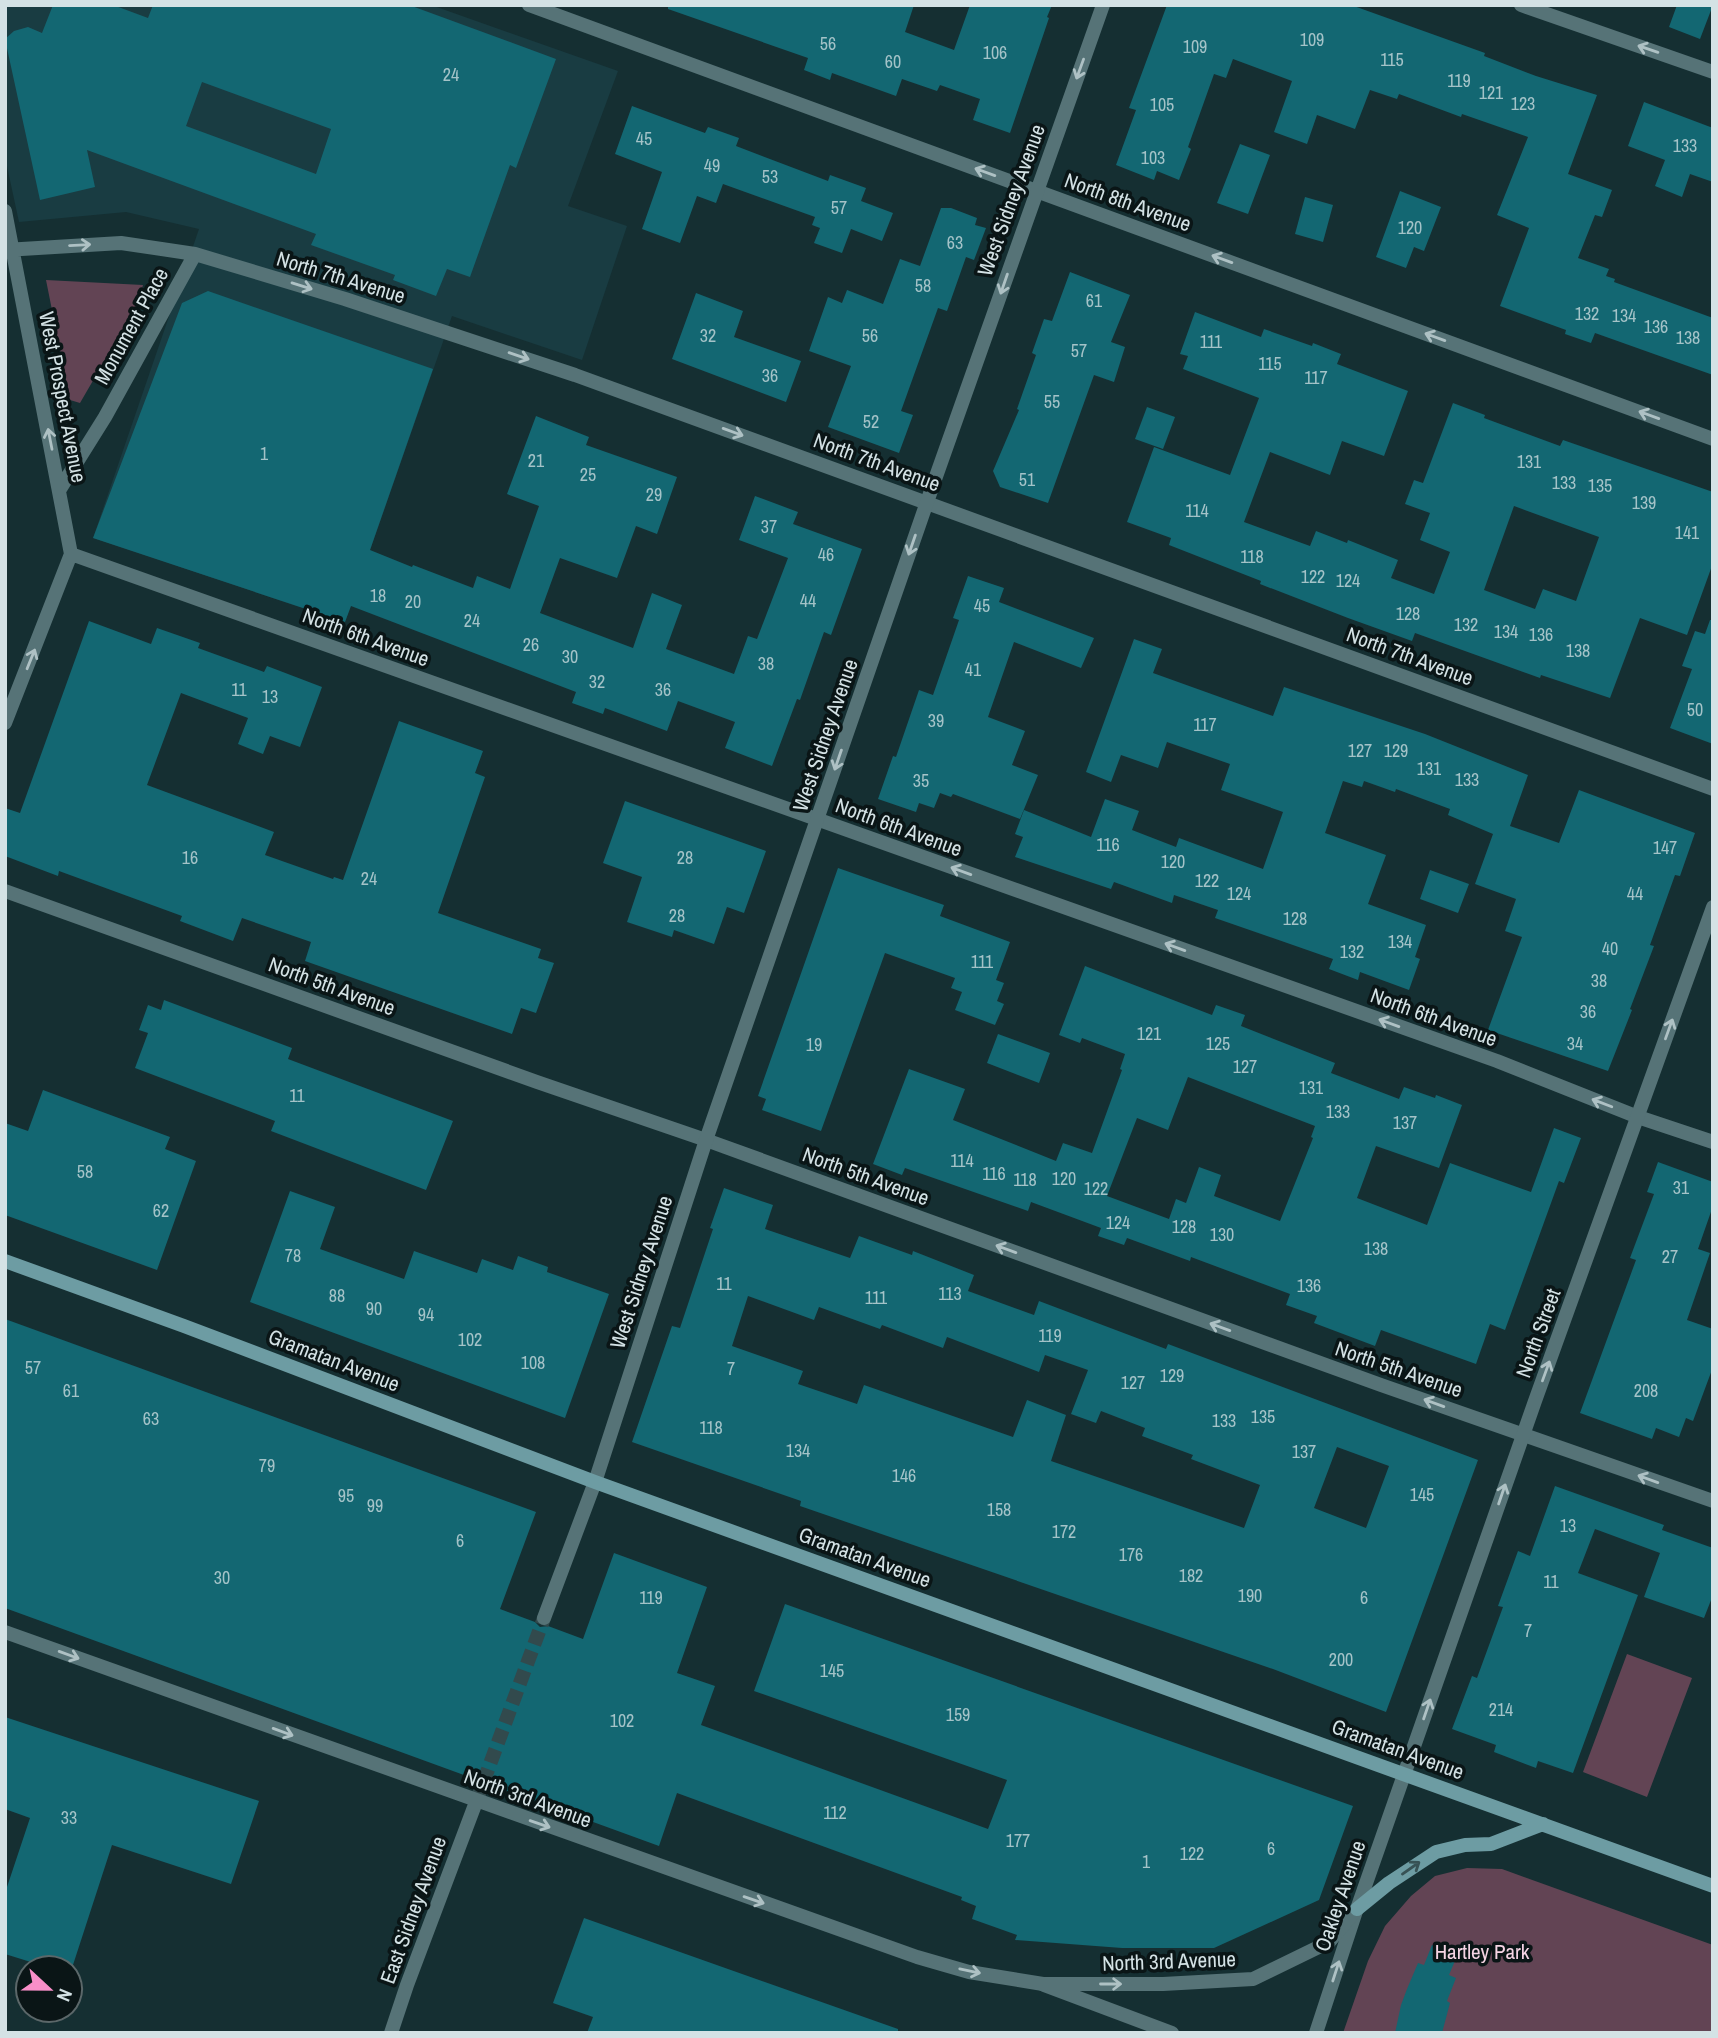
<svg xmlns="http://www.w3.org/2000/svg" width="1718" height="2038" font-family="'Archivo Narrow',sans-serif">
	<style>
		.built { fill: #193c42 }
		.green { fill: #624454 }
		.building { fill: #136772; fill-rule: evenodd }
		.lines { fill: none; stroke-linecap: round; stroke-linejoin: round }
		.tertiary-tunnel { stroke: #324a4d; stroke-width: 14; stroke-dasharray: 14 7; stroke-linecap: butt }
		.minor { stroke: #567377; stroke-width: 14 }
		.tertiary { stroke: #567377; stroke-width: 14 }
		.secondary { stroke: #6d9ca3; stroke-width: 14 }
		.oneway { stroke: #aec1c4 }
		.oneway2 { stroke: #375255 }
		.labels { text-anchor: middle; dominant-baseline: central; stroke-width: 7; stroke-linejoin: round; paint-order: stroke }
		.number-label { font-size: 18px; fill: #a4c3c8 }
		.street-label { font-size: 21px; fill: #d4e2e5; stroke: #0a1516 }
		.park-label { font-size: 21px; fill: #f5d4e4; stroke: #0a1516 }
	</style>
	<rect width="100%" height="100%" fill="#152f32"/>
	<path class="built" d="M5 5H431L618 71 568 206 627 226 582 360 452 316 345 622 93 538 199 229 126 212 19 222 5 157Z"/>
	<path class="green" d="M46 280 143 285 138 303 80 403 70 400Z
		M1627 1654 1692 1678 1647 1797 1583 1772Z
		M1467 1868 1502 1869 1713 1945V2033H1343L1368 1961 1385 1926 1411 1896 1435 1876Z"/>
	<path class="building" d="M53 5H113L148 18 153 5H409L556 59 516 168 510 165 470 277 447 269 436 296 393 280 395 275 311 245 316 234 87 150 95 187 40 200 5 39 14 31 28 27 42 33ZM202 82 331 129 316 174 186 126Z
		M668 5H914L905 32 954 50 970 5H1052L1047 17 1049 18 1010 133 973 120 980 99 940 85 937 91 902 79 896 96 832 73 830 80 804 70 808 58 668 9Z
		M1167 5H1351L1485 53 1484 56 1536 76 1597 95 1568 174 1612 190 1602 217 1595 215 1578 258 1609 269 1606 276 1615 279 1614 282 1713 318V375L1595 333 1591 343 1565 334 1566 330 1500 306 1529 228 1497 215 1528 137 1462 114 1461 117 1399 94 1397 99 1370 90 1355 129 1317 115 1307 144 1274 132 1292 81 1233 59 1226 78 1214 74 1188 147 1191 149 1179 180 1157 171 1154 180 1116 165 1136 110 1129 108Z
		M1677 5H1713L1700 39 1669 27Z
		M1644 102 1713 128V182L1690 174 1682 197 1655 186 1665 160 1628 146Z
		M632 106 705 133 708 127 739 138 736 146 828 181 830 175 866 188 861 201 893 213 882 241 851 229 842 253 814 243 820 228 812 225 815 217 723 184 716 203 697 196 680 243 642 229 662 172 615 154Z
		M1240 144 1270 155 1248 214 1217 203Z
		M1400 191 1441 207 1424 251 1414 247 1406 268 1376 257Z
		M1305 197 1333 205 1323 242 1295 234Z
		M941 208H951L977 218 975 225 986 228 974 260 966 257 947 311 938 308 901 411 913 415 899 453 828 427 851 366 809 351 828 297 842 303 847 290 883 304 900 259 920 266Z
		M1070 272 1130 295 1111 342 1125 347 1114 382 1094 375 1048 503 1000 487 993 471 1019 410 1017 409 1036 355 1032 353 1044 319 1052 321Z
		M208 291 433 369 370 550 412 567 413 565 473 588 477 576 510 589 539 506 507 494 536 416 589 437 586 445 677 477 657 534 636 526 617 578 560 558 540 613 633 648 652 593 682 605 666 649 734 674 748 636 757 639 788 558 739 540 755 496 798 512 793 524 862 549 831 635 824 632 800 700 797 699 772 766 725 748 735 722 678 701 667 731 605 708 603 714 572 703 576 692 351 606 345 622 93 538 182 303Z
		M696 293 743 311 734 337 801 361 786 402 672 359Z
		M1195 312 1261 337 1264 329 1312 346 1313 343 1341 354 1337 364 1408 391 1384 456 1342 441 1330 475 1270 452 1244 522 1310 546 1316 531 1347 543 1348 540 1398 560 1391 578 1434 594 1450 552 1420 540 1430 513 1405 504 1414 480 1423 483 1453 403 1485 415 1484 418 1560 446 1563 440 1713 492V563L1687 635 1640 618 1610 698 1541 675 1540 678 1415 633 1412 641 1348 618 1260 584 1261 581 1169 545 1171 538 1127 522 1154 447 1230 475 1259 398 1183 369 1188 356 1180 354ZM1514 506 1599 537 1576 601 1543 589 1535 609 1484 590Z
		M1147 407 1175 417 1163 449 1135 439Z
		M968 576 1004 588 999 602 1094 638 1081 668 1014 642 988 717 1025 731 1012 765 1038 775 1020 819 953 794 951 797 940 793 934 808 919 803 916 812 878 799 893 756 896 757 919 690 933 695 959 620 953 618Z
		M1710 620H1713V744L1670 728 1692 669 1682 666 1695 631 1705 634Z
		M89 621 151 644 157 628 200 643 198 648 264 672 267 666 322 687 300 747 270 736 263 754 238 744 248 718 181 693 147 785 274 832 265 855 333 879 334 877 343 880 399 721 483 751 475 773 485 777 438 913 541 949 538 958 554 963 536 1013 521 1008 512 1034 305 961 311 942 242 918 233 941 180 921 182 916 59 871 58 876 5 856V808L20 813Z
		M1134 639 1162 649 1153 673 1273 716 1284 687 1425 734 1528 775 1510 826 1559 843 1579 790 1695 833 1680 876 1675 875 1650 945 1654 946 1630 1009 1632 1010 1608 1071 1488 1030 1522 937 1505 931 1516 899 1475 884 1493 834 1448 815 1450 809 1396 789 1395 792 1364 781 1362 787 1343 781 1325 833 1386 855 1368 904 1426 925 1415 957 1420 959 1409 990 1360 972 1358 980 1329 969 1333 959 1215 918 1218 910 1174 895 1172 903 1114 882 1111 889 1015 857 1023 837 1015 834 1024 810 1091 837 1105 799 1139 811 1132 830 1176 847 1179 838 1263 869 1283 812 1221 790 1230 764 1167 742 1158 768 1121 755 1111 782 1086 772Z
		M625 801 766 851 744 913 727 907 714 944 674 930 672 937 627 922 642 877 603 863Z
		M838 868 944 905 940 916 1010 942 996 980 1004 983 997 1001 1004 1004 995 1025 955 1010 962 992 951 988 955 978 885 953 821 1131 762 1110 766 1099 758 1096Z
		M1430 870 1469 884 1458 913 1420 899Z
		M1085 966 1212 1015 1216 1005 1245 1015 1241 1026 1335 1063 1331 1073 1399 1099 1404 1087 1435 1098 1436 1095 1462 1105 1439 1168 1376 1146 1357 1198 1427 1225 1450 1163 1531 1192 1554 1128 1581 1138 1564 1183 1559 1181 1505 1330 1490 1324 1476 1364 1381 1330 1375 1346 1314 1323 1317 1316 1286 1305 1290 1294 1191 1257 1190 1261 1127 1238 1124 1245 1098 1236 1101 1228 1031 1202 1028 1211 905 1168 902 1175 873 1164 909 1069 965 1089 953 1120 1056 1161 1063 1143 1092 1153 1122 1070 1120 1069 1125 1054 1082 1038 1080 1043 1059 1035ZM1188 1077 1315 1126 1311 1137 1313 1138 1280 1221 1214 1196 1221 1175 1199 1167 1186 1203 1176 1199 1169 1219 1107 1196 1137 1118 1168 1130Z
		M164 1000 292 1048 288 1059 453 1121 426 1190 271 1131 275 1121 135 1068 148 1033 139 1030 148 1005 161 1010Z
		M998 1034 1050 1053 1039 1083 987 1063Z
		M43 1090 170 1137 165 1149 196 1161 157 1270 5 1215V1123L28 1131Z
		M1658 1162 1713 1182V1206L1698 1249 1710 1253 1687 1320 1713 1329V1367L1693 1421 1686 1418 1679 1437 1656 1428 1652 1439 1580 1413 1636 1260 1630 1258 1654 1194 1647 1192Z
		M724 1188 773 1205 765 1229 850 1258 859 1236 912 1255 913 1251 974 1275 968 1291 1034 1315 1039 1301 1166 1349 1168 1344 1478 1460 1386 1712 1273 1669 800 1506 801 1501 632 1442 672 1326 680 1328 713 1229 710 1228ZM748 1296 814 1320 819 1307 880 1329 882 1325 943 1348 947 1337 1039 1372 1045 1355 1088 1370 1071 1414 1096 1423 1101 1411 1145 1428 1142 1436 1193 1455 1191 1459 1260 1485 1244 1528 1051 1461 1066 1415 1027 1400 1013 1437 864 1385 857 1404 798 1384 803 1371 732 1346ZM1337 1447 1389 1466 1366 1528 1314 1508Z
		M290 1191 335 1207 320 1249 404 1279 414 1251 477 1273 482 1259 513 1270 518 1256 548 1267 547 1272 609 1294 565 1418 250 1302Z
		M5 1319 536 1512 500 1609 535 1622 540 1627 548 1626 583 1639 614 1553 707 1587 677 1673 715 1686 701 1725 988 1829 1007 1780 754 1691 785 1604 1353 1806 1319 1900 1214 1948H1122L1015 1940 1017 1935 972 1919 976 1906 961 1900 962 1897 677 1793 659 1846 5 1608Z
		M1555 1486 1664 1525 1662 1530 1713 1548V1595L1704 1618 1644 1597 1660 1553 1595 1529 1578 1573 1638 1595 1573 1773 1538 1761 1536 1768 1494 1752 1496 1745 1452 1729 1472 1676 1477 1678 1503 1607 1498 1606 1518 1551 1530 1556Z
		M5 1717 259 1801 231 1884 112 1845 72 1968H50L5 1954V1893L30 1818 5 1809Z
		M584 1918 898 2029V2033H587L593 2017 553 2003Z
		M1432 1945 1457 1956 1449 1975 1456 1978 1447 2001 1450 2003 1442 2033H1395L1401 2005 1407 1989 1418 1963 1424 1965Z"/>
	<g class="lines">
		<path class="tertiary-tunnel" d="M476 1802 544 1618"/>
		<path class="minor" d="M529 5 1713 439
			M1521 5 1713 72
			M5 211 71 554
			M5 250 121 243 195 254 345 299 575 375 1713 789
			M60 489 105 417 195 254
			M71 554 1497 1061 1638 1117 1713 1142
			M5 723 71 554
			M5 891 537 1082 706 1140 1381 1385 1713 1501
			M1044 1985 1172 2033
			M1316 2033 1356 1911"/>
		<path class="tertiary" d="M544 1618 595 1482 706 1140 927 502 1103 5
			M5 1632 917 1957 969 1972 1043 1984H1163L1253 1979 1329 1942 1357 1909 1535 1401 1713 907
			M391 2033 407 1985 476 1802"/>
		<path class="secondary" d="M5 1261 184 1326 595 1482 1713 1886
			M1357 1909 1389 1883 1436 1852 1465 1845 1491 1844 1543 1824"/>
	</g>
	<defs><path id="oneway-shaft" d="M-6 0H5M1.5-3L5.5 0L1.5 3" fill="none" stroke-width="1.6" stroke-linecap="round" stroke-linejoin="round" transform="scale(1.75)"/></defs>
	<g class="oneway">
		<use href="#oneway-shaft" transform="translate(1648 49) rotate(-161)"/>
		<use href="#oneway-shaft" transform="translate(1080 69) rotate(110)"/>
		<use href="#oneway-shaft" transform="translate(985 172) rotate(-160)"/>
		<use href="#oneway-shaft" transform="translate(80 245) rotate(-3)"/>
		<use href="#oneway-shaft" transform="translate(1222 259) rotate(-160)"/>
		<use href="#oneway-shaft" transform="translate(1004 284) rotate(109)"/>
		<use href="#oneway-shaft" transform="translate(302 286) rotate(17)"/>
		<use href="#oneway-shaft" transform="translate(1435 337) rotate(-160)"/>
		<use href="#oneway-shaft" transform="translate(519 356) rotate(19)"/>
		<use href="#oneway-shaft" transform="translate(1649 415) rotate(-160)"/>
		<use href="#oneway-shaft" transform="translate(733 432) rotate(20)"/>
		<use href="#oneway-shaft" transform="translate(50 439) rotate(-101)"/>
		<use href="#oneway-shaft" transform="translate(912 545) rotate(109)"/>
		<use href="#oneway-shaft" transform="translate(31 659) rotate(-68)"/>
		<use href="#oneway-shaft" transform="translate(838 760) rotate(109)"/>
		<use href="#oneway-shaft" transform="translate(961 871) rotate(-160)"/>
		<use href="#oneway-shaft" transform="translate(1175 947) rotate(-160)"/>
		<use href="#oneway-shaft" transform="translate(1389 1023) rotate(-160)"/>
		<use href="#oneway-shaft" transform="translate(1669 1029) rotate(-70)"/>
		<use href="#oneway-shaft" transform="translate(1602 1103) rotate(-159)"/>
		<use href="#oneway-shaft" transform="translate(1006 1249) rotate(-160)"/>
		<use href="#oneway-shaft" transform="translate(1220 1327) rotate(-160)"/>
		<use href="#oneway-shaft" transform="translate(1546 1371) rotate(-70)"/>
		<use href="#oneway-shaft" transform="translate(1434 1403) rotate(-160)"/>
		<use href="#oneway-shaft" transform="translate(1648 1479) rotate(-160)"/>
		<use href="#oneway-shaft" transform="translate(1502 1494) rotate(-71)"/>
		<use href="#oneway-shaft" transform="translate(69 1655) rotate(20)"/>
		<use href="#oneway-shaft" transform="translate(1427 1709) rotate(-71)"/>
		<use href="#oneway-shaft" transform="translate(283 1732) rotate(20)"/>
		<use href="#oneway-shaft" transform="translate(540 1824) rotate(19)"/>
		<use href="#oneway-shaft" transform="translate(754 1900) rotate(19)"/>
		<use href="#oneway-shaft" transform="translate(970 1971) rotate(12)"/>
		<use href="#oneway-shaft" transform="translate(1336 1971) rotate(-72)"/>
		<use href="#oneway-shaft" transform="translate(1111 1984)"/>
	</g>
	<use class="oneway2" href="#oneway-shaft" transform="translate(1411 1868) rotate(-35)"/>
	<g class="labels">
		<g class="number-label">
			<text x="1312" y="39">109</text>
			<text x="828" y="43">56</text>
			<text x="1195" y="46">109</text>
			<text x="995" y="52">106</text>
			<text x="1392" y="59">115</text>
			<text x="893" y="61">60</text>
			<text x="451" y="74">24</text>
			<text x="1459" y="80">119</text>
			<text x="1491" y="92">121</text>
			<text x="1523" y="103">123</text>
			<text x="1162" y="104">105</text>
			<text x="644" y="138">45</text>
			<text x="1685" y="145">133</text>
			<text x="1153" y="157">103</text>
			<text x="712" y="165">49</text>
			<text x="770" y="176">53</text>
			<text x="839" y="207">57</text>
			<text x="1410" y="227">120</text>
			<text x="955" y="242">63</text>
			<text x="923" y="285">58</text>
			<text x="1094" y="300">61</text>
			<text x="1587" y="313">132</text>
			<text x="1624" y="315">134</text>
			<text x="1656" y="326">136</text>
			<text x="708" y="335">32</text>
			<text x="870" y="335">56</text>
			<text x="1688" y="337">138</text>
			<text x="1211" y="341">111</text>
			<text x="1079" y="350">57</text>
			<text x="1270" y="363">115</text>
			<text x="770" y="375">36</text>
			<text x="1316" y="377">117</text>
			<text x="1052" y="401">55</text>
			<text x="871" y="421">52</text>
			<text x="264" y="453">1</text>
			<text x="536" y="460">21</text>
			<text x="1529" y="461">131</text>
			<text x="588" y="474">25</text>
			<text x="1027" y="479">51</text>
			<text x="1564" y="482">133</text>
			<text x="1600" y="485">135</text>
			<text x="654" y="494">29</text>
			<text x="1644" y="502">139</text>
			<text x="1197" y="510">114</text>
			<text x="769" y="526">37</text>
			<text x="1687" y="532">141</text>
			<text x="826" y="554">46</text>
			<text x="1252" y="556">118</text>
			<text x="1313" y="576">122</text>
			<text x="1348" y="580">124</text>
			<text x="378" y="595">18</text>
			<text x="808" y="600">44</text>
			<text x="413" y="601">20</text>
			<text x="982" y="605">45</text>
			<text x="1408" y="613">128</text>
			<text x="472" y="620">24</text>
			<text x="1466" y="624">132</text>
			<text x="1506" y="631">134</text>
			<text x="1541" y="634">136</text>
			<text x="531" y="644">26</text>
			<text x="1578" y="650">138</text>
			<text x="570" y="656">30</text>
			<text x="766" y="663">38</text>
			<text x="973" y="669">41</text>
			<text x="597" y="681">32</text>
			<text x="239" y="689">11</text>
			<text x="663" y="689">36</text>
			<text x="270" y="696">13</text>
			<text x="1695" y="709">50</text>
			<text x="936" y="720">39</text>
			<text x="1205" y="724">117</text>
			<text x="1360" y="750">127</text>
			<text x="1396" y="750">129</text>
			<text x="1429" y="768">131</text>
			<text x="1467" y="779">133</text>
			<text x="921" y="780">35</text>
			<text x="1108" y="844">116</text>
			<text x="1665" y="847">147</text>
			<text x="190" y="857">16</text>
			<text x="685" y="857">28</text>
			<text x="1173" y="861">120</text>
			<text x="369" y="878">24</text>
			<text x="1207" y="880">122</text>
			<text x="1239" y="893">124</text>
			<text x="1635" y="893">44</text>
			<text x="677" y="915">28</text>
			<text x="1295" y="918">128</text>
			<text x="1400" y="941">134</text>
			<text x="1610" y="948">40</text>
			<text x="1352" y="951">132</text>
			<text x="982" y="961">111</text>
			<text x="1599" y="980">38</text>
			<text x="1588" y="1011">36</text>
			<text x="1149" y="1033">121</text>
			<text x="1218" y="1043">125</text>
			<text x="1575" y="1043">34</text>
			<text x="814" y="1044">19</text>
			<text x="1245" y="1066">127</text>
			<text x="1311" y="1087">131</text>
			<text x="297" y="1095">11</text>
			<text x="1338" y="1111">133</text>
			<text x="1405" y="1122">137</text>
			<text x="962" y="1160">114</text>
			<text x="85" y="1171">58</text>
			<text x="994" y="1173">116</text>
			<text x="1064" y="1178">120</text>
			<text x="1025" y="1179">118</text>
			<text x="1681" y="1187">31</text>
			<text x="1096" y="1188">122</text>
			<text x="161" y="1210">62</text>
			<text x="1118" y="1222">124</text>
			<text x="1184" y="1226">128</text>
			<text x="1222" y="1234">130</text>
			<text x="1376" y="1248">138</text>
			<text x="293" y="1255">78</text>
			<text x="1670" y="1256">27</text>
			<text x="724" y="1283">11</text>
			<text x="1309" y="1285">136</text>
			<text x="950" y="1293">113</text>
			<text x="337" y="1295">88</text>
			<text x="876" y="1297">111</text>
			<text x="374" y="1308">90</text>
			<text x="426" y="1314">94</text>
			<text x="1050" y="1335">119</text>
			<text x="470" y="1339">102</text>
			<text x="533" y="1362">108</text>
			<text x="33" y="1367">57</text>
			<text x="731" y="1368">7</text>
			<text x="1172" y="1375">129</text>
			<text x="1133" y="1382">127</text>
			<text x="71" y="1390">61</text>
			<text x="1646" y="1390">208</text>
			<text x="1263" y="1416">135</text>
			<text x="151" y="1418">63</text>
			<text x="1224" y="1420">133</text>
			<text x="711" y="1427">118</text>
			<text x="798" y="1450">134</text>
			<text x="1304" y="1451">137</text>
			<text x="267" y="1465">79</text>
			<text x="904" y="1475">146</text>
			<text x="1422" y="1494">145</text>
			<text x="346" y="1495">95</text>
			<text x="375" y="1505">99</text>
			<text x="999" y="1509">158</text>
			<text x="1568" y="1525">13</text>
			<text x="1064" y="1531">172</text>
			<text x="460" y="1540">6</text>
			<text x="1131" y="1554">176</text>
			<text x="1191" y="1575">182</text>
			<text x="222" y="1577">30</text>
			<text x="1551" y="1581">11</text>
			<text x="1250" y="1595">190</text>
			<text x="651" y="1597">119</text>
			<text x="1364" y="1597">6</text>
			<text x="1528" y="1630">7</text>
			<text x="1341" y="1659">200</text>
			<text x="832" y="1670">145</text>
			<text x="1501" y="1709">214</text>
			<text x="958" y="1714">159</text>
			<text x="622" y="1720">102</text>
			<text x="835" y="1812">112</text>
			<text x="69" y="1817">33</text>
			<text x="1018" y="1840">177</text>
			<text x="1271" y="1848">6</text>
			<text x="1192" y="1853">122</text>
			<text x="1146" y="1861">1</text>
		</g>
		<g class="street-label">
			<text transform="translate(1011 200) rotate(-70)">West Sidney Avenue</text>
			<text transform="translate(1128 202) rotate(20)">North 8th Avenue</text>
			<text transform="translate(341 277) rotate(17)">North 7th Avenue</text>
			<text transform="translate(131 326) rotate(-61)">Monument Place</text>
			<text transform="translate(63 397) rotate(79)">West Prospect Avenue</text>
			<text transform="translate(877 462) rotate(20)">North 7th Avenue</text>
			<text transform="translate(366 637) rotate(20)">North 6th Avenue</text>
			<text transform="translate(1410 656) rotate(20)">North 7th Avenue</text>
			<text transform="translate(825 735) rotate(-71)">West Sidney Avenue</text>
			<text transform="translate(899 827) rotate(20)">North 6th Avenue</text>
			<text transform="translate(332 986) rotate(20)">North 5th Avenue</text>
			<text transform="translate(1434 1017) rotate(20)">North 6th Avenue</text>
			<text transform="translate(866 1176) rotate(20)">North 5th Avenue</text>
			<text transform="translate(641 1272) rotate(-72)">West Sidney Avenue</text>
			<text transform="translate(1538 1333) rotate(-70)">North Street</text>
			<text transform="translate(334 1360) rotate(21)">Gramatan Avenue</text>
			<text transform="translate(1399 1369) rotate(19)">North 5th Avenue</text>
			<text transform="translate(865 1557) rotate(20)">Gramatan Avenue</text>
			<text transform="translate(1398 1749) rotate(20)">Gramatan Avenue</text>
			<text transform="translate(528 1798) rotate(20)">North 3rd Avenue</text>
			<text transform="translate(1340 1896) rotate(-71)">Oakley Avenue</text>
			<text transform="translate(413 1910) rotate(-70)">East Sidney Avenue</text>
			<text transform="translate(1169 1961) rotate(-2)">North 3rd Avenue</text>
		</g>
		<g class="park-label">
			<text x="1482" y="1951">Hartley Park</text>
		</g>
	</g>
	<rect width="1718" height="2038" fill="none" stroke="#d4e2e5" stroke-width="14"/>
	<g transform="translate(49 1989) rotate(112)"><circle r="33" fill="#0a1516" stroke="#5b6769" stroke-width="2"/>
	<path d="M0-5L12 26L0 18L-12 26Z" fill="#f98fc9"/>
	<text y="-10" font-size="19" font-weight="bold" text-anchor="middle" fill="#d4e2e5">N</text>
	</g>
</svg>
